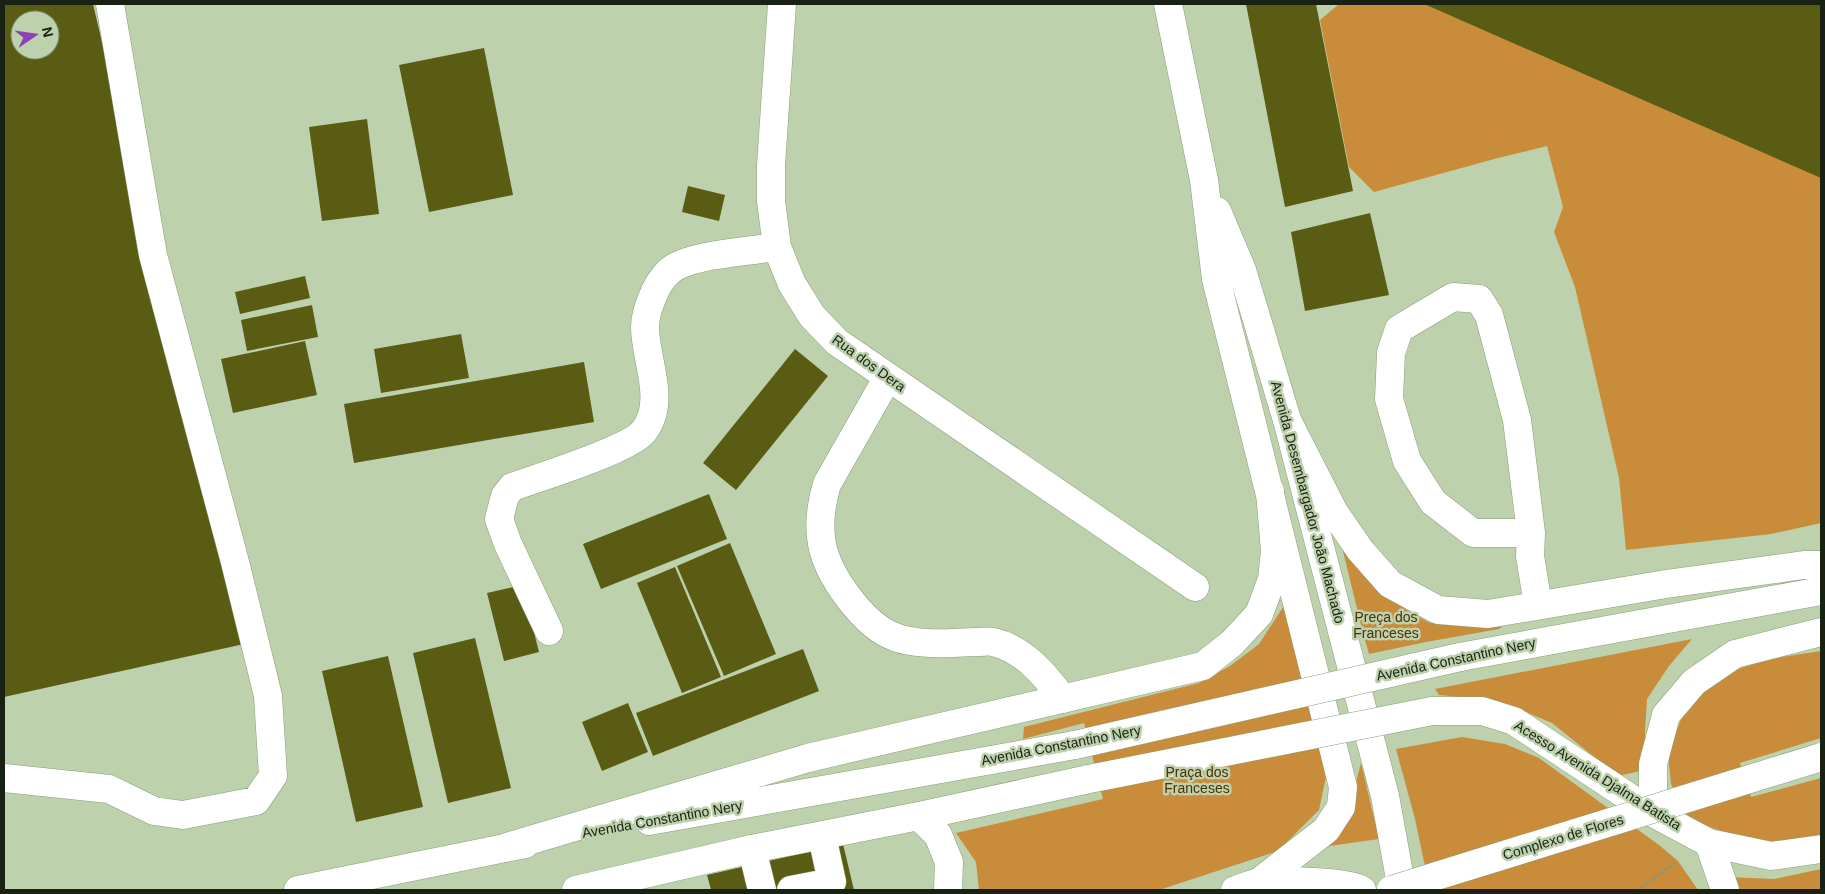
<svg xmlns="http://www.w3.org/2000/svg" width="1825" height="894" font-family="Helvetica,sans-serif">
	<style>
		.green { fill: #c98c3a }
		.building { fill: #5b5c14; fill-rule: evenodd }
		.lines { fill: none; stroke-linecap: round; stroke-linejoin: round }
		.minor-casing { stroke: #8a9e7a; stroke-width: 29 }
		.major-casing { stroke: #8a9e7a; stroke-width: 29 }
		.highway-casing { stroke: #8a9e7a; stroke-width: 29 }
		.path { stroke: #869679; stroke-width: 3; stroke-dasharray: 2.5 2.5; stroke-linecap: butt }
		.minor { stroke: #fff; stroke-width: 28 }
		.major { stroke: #fff; stroke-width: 28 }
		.highway { stroke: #fff; stroke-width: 28 }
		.major-bridge-casing { stroke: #8a9e7a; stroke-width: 29; stroke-linecap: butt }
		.highway-bridge-casing { stroke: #8a9e7a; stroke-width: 29; stroke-linecap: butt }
		.major-bridge { stroke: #fff; stroke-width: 28 }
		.highway-bridge { stroke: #fff; stroke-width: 28 }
		.labels { text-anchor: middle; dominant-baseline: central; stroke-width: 5; stroke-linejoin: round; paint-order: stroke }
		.street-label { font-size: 14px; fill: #192113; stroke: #bdd1ac }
		.park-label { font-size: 14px; fill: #4e2f00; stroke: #bdd1ac }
	</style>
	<rect width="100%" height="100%" fill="#bdd1ac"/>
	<path class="green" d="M1339 4H1424L1821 175V523L1771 534 1626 550 1619 478 1575 287 1554 232 1563 207 1547 146 1498 158 1374 192 1349 167 1320 20Z
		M1342 547 1377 587 1409 612 1430 623 1498 625 1502 627 1499 629 1426 642 1369 654 1363 633Z
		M1289 598 1328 767 1319 810 1278 851 1159 890H979L976 862 956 833 1103 799 1084 723 1023 739 1024 727 1199 683 1230 666 1259 644Z
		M1692 639 1669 666 1647 699 1645 730V770L1618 776 1552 723 1516 708 1482 699 1439 695 1435 689Z
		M1821 651V738L1740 763 1751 797 1821 778V835L1792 842H1750L1689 819 1671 784 1668 754 1680 722 1694 691 1717 675 1775 658Z
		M1462 737 1505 744 1539 758 1659 845 1678 861 1698 890H1430L1415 819 1396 749Z
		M1361 763 1379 839 1322 847 1351 801Z
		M1821 869V890H1737L1727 877 1774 879Z"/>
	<path class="building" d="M4 4H93L244 644 4 697ZM20 20H50V50H20Z
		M1246 4H1316L1353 191 1285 207Z
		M1424 4H1821V178Z
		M484 48 513 195 429 212 399 65Z
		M367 119 379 214 322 221 309 127Z
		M688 186 725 195 719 221 682 212Z
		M1370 213 1389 295 1305 311 1291 232Z
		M305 276 310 298 240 314 235 292Z
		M312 305 318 337 247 351 241 320Z
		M461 334 469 378 381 393 374 349Z
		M305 341 317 395 233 413 221 359Z
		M795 349 828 376 736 490 703 463Z
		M584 362 594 422 354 463 344 404Z
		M709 494 727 539 601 589 583 544Z
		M730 543 776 654 724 676 677 566Z
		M675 567 721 677 682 693 637 583Z
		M522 585 539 652 504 661 487 593Z
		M475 638 511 788 448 803 413 653Z
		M803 649 819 691 653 756 636 713Z
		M388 656 423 807 356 822 322 671Z
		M628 703 648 752 602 771 582 722Z
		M843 844 854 890H711L707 875Z"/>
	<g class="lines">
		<g class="minor-casing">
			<path id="minor" d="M782 4 771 165V201L777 247 792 284 812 316 837 342 1195 587
				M888 377 827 484C821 504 818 523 822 544 828 576 864 626 895 637 901 640 910 641 917 642 937 645 958 642 978 642 983 642 989 641 993 642 1024 649 1045 675 1063 699
				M1531 533H1473L1433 502 1407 461 1389 399 1391 353 1399 329 1453 297 1479 299 1489 315 1517 420 1531 533 1530 556 1538 605
				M549 631 508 544 499 519 505 496 512 487C540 477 629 450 644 431 667 401 645 360 645 327 645 315 650 302 655 291 659 282 668 270 677 266 701 254 750 251 777 247
				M4 778 109 789 154 811 183 815 256 801 273 776 268 696 235 562 153 255 110 4
				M752 849 762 890
				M791 890 832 882 822 836"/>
		</g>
		<g class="major-casing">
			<path id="major" d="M1168 4 1204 180 1216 279 1343 787 1341 807 1326 830 1259 882
				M1217 211 1242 270 1287 420 1385 796 1402 890
				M1235 890C1243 888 1253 883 1261 882 1283 881 1345 880 1362 890"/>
		</g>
		<g class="highway-casing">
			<path id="highway" d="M1287 420 1334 512 1360 550 1390 584 1438 610 1488 614 1666 584 1804 565H1821
				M1460 657 1821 591
				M1432 711H1482L1514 721 1653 813 1709 843 1771 856 1821 849
				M1653 813V764L1666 715 1694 682 1735 654 1821 632
				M919 816 938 835 949 862 948 890
				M649 821 1075 745
				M1709 843 1725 890
				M507 847 808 758 1203 666 1232 643 1259 614 1272 579 1275 551 1270 491
				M298 890 525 844
				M576 890 752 849 919 816 1089 779"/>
		</g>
		<path class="path" d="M1637 890 1678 861"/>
		<use href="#minor" class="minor"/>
		<use href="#major" class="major"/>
		<use href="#highway" class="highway"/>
		<g class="major-bridge-casing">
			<path id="major-bridge" d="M1391 890 1821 757"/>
		</g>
		<g class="highway-bridge-casing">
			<path id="highway-bridge" d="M1075 745 1460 657
				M1089 779 1432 711"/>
		</g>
		<use href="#major-bridge" class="major-bridge"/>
		<use href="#highway-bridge" class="highway-bridge"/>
	</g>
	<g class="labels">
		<g class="street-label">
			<text transform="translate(869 363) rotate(36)">Rua dos Dera</text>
			<text transform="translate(1308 502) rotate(75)">Avenida Desembargador João Machado</text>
			<text transform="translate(1456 659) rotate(-12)">Avenida Constantino Nery</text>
			<text transform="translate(1061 745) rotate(-11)">Avenida Constantino Nery</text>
			<text transform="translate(1598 775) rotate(32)">Acesso Avenida Djalma Batista</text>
			<text transform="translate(662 819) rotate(-10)">Avenida Constantino Nery</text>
			<text transform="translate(1563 837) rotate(-17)">Complexo de Flores</text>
		</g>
		<g class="park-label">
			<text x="1386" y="617">Preça dos<tspan x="1386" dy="16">Franceses</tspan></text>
			<text x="1197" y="772">Praça dos<tspan x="1197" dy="16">Franceses</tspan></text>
		</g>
	</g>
	<rect width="1825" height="894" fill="none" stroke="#192113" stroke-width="10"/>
	<g transform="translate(35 35) rotate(77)"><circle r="24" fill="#bdd1ac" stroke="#7b8b6f"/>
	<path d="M0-4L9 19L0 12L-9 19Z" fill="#8a42b4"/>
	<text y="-8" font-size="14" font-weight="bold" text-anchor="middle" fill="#192113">N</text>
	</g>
</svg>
